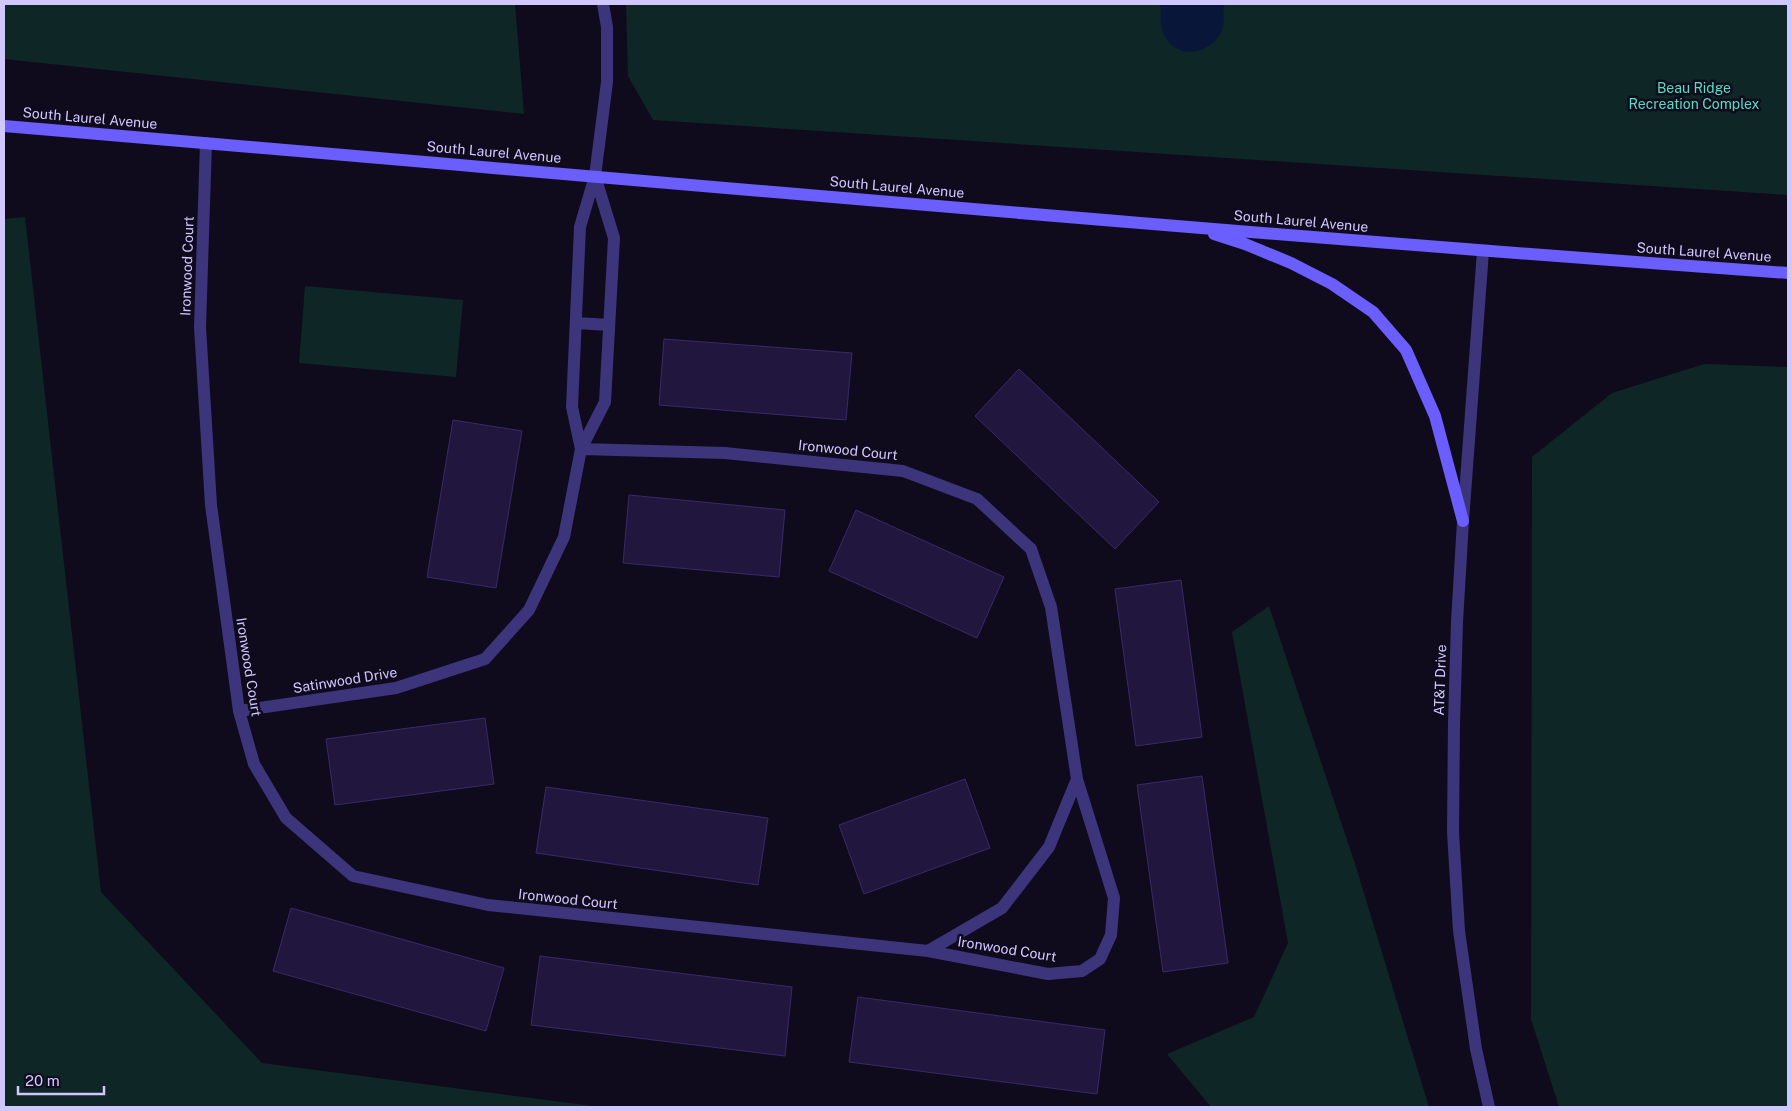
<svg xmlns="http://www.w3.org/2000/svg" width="1792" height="1111" font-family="'Public Sans',sans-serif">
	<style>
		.green { fill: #0e2626 }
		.water { fill: #081739 }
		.building { fill: #21173e; stroke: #39296a }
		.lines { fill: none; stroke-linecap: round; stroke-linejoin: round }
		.minor { stroke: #3c357c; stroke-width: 12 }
		.secondary { stroke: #6b5eff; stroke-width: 12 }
		.labels { text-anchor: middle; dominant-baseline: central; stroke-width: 5; stroke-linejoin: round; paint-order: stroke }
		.park-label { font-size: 14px; fill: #53dfc4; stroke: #0f0b1d }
		.street-label { font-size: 14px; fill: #d0c7ff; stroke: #0f0b1d }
	</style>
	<rect width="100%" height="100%" fill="#0f0b1d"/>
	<path class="green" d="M5 4H515L524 114 4 59Z
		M626 4H1788V195L653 120 628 76Z
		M25 217 101 892 262 1063 600 1107H4V219Z
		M305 286 463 300 456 377 299 363Z
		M1704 364 1788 367V1107H1559L1531 1019 1532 457 1612 393Z
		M1269 606 1356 867 1429 1107H1211L1167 1054 1254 1017 1288 943 1232 632Z"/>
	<path class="water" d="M1160 4H1225C1222 11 1225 19 1223 27 1216 52 1180 62 1166 38 1157 23 1163 17 1160 4Z"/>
	<path class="building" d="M664 339 852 353 846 420 659 405Z
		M1019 369 1159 502 1115 549 975 416Z
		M453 420 522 431 496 588 427 577Z
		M629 495 785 510 779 577 623 563Z
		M856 510 1004 577 977 638 829 571Z
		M1181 580 1202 737 1136 746 1115 589Z
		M485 718 494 784 335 805 326 739Z
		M1202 776 1228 963 1163 972 1137 785Z
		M965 779 990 848 864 894 839 825Z
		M546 787 768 818 758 885 536 853Z
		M291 908 504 968 486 1031 273 971Z
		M540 956 792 987 785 1056 531 1025Z
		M858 997 1105 1030 1097 1094 849 1062Z"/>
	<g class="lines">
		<path class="minor" d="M206 143 200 327 211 505 239 711 254 764 286 818 353 876 488 905 928 951 1002 908 1049 847 1077 779 1051 607 1031 549 977 499 903 471 725 453 581 449 564 537 529 610 485 659 396 688 239 711
			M595 176 614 238 605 402 581 449 572 407 580 227 595 176 607 82V27L603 4
			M1483 251 1463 521 1457 622 1454 723 1453 832 1459 931 1476 1049 1489 1107
			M576 323 609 325
			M928 951 1048 974 1082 971 1100 959 1111 935 1114 898 1077 779"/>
		<path class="secondary" d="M4 126C598 176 1193 231 1788 273
			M1214 234 1245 244 1291 263 1332 284 1373 312 1406 350 1435 416 1463 521"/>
	</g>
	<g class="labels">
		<g class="park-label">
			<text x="1694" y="88">Beau Ridge<tspan x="1694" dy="16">Recreation Complex</tspan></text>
		</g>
		<g class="street-label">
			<text transform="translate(90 118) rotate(5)">South Laurel Avenue</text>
			<text transform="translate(494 152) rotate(5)">South Laurel Avenue</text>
			<text transform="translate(897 187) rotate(5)">South Laurel Avenue</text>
			<text transform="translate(1301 221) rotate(5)">South Laurel Avenue</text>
			<text transform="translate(1704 252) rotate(4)">South Laurel Avenue</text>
			<text transform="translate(187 266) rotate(-88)">Ironwood Court</text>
			<text transform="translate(848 450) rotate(6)">Ironwood Court</text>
			<text transform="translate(249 667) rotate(81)">Ironwood Court</text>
			<text transform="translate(345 680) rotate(-9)">Satinwood Drive</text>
			<text transform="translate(1440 680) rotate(-88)">AT&amp;T Drive</text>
			<text transform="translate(568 899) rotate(6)">Ironwood Court</text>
			<text transform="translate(1007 949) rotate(9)">Ironwood Court</text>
		</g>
	</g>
	<rect width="1792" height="1111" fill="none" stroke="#d0c7ff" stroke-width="10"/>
	<path d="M18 1086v8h86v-8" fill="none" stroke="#d0c7ff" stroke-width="2.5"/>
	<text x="25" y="1086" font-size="15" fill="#d0c7ff" stroke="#0f0b1d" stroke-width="4" paint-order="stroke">20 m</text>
</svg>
